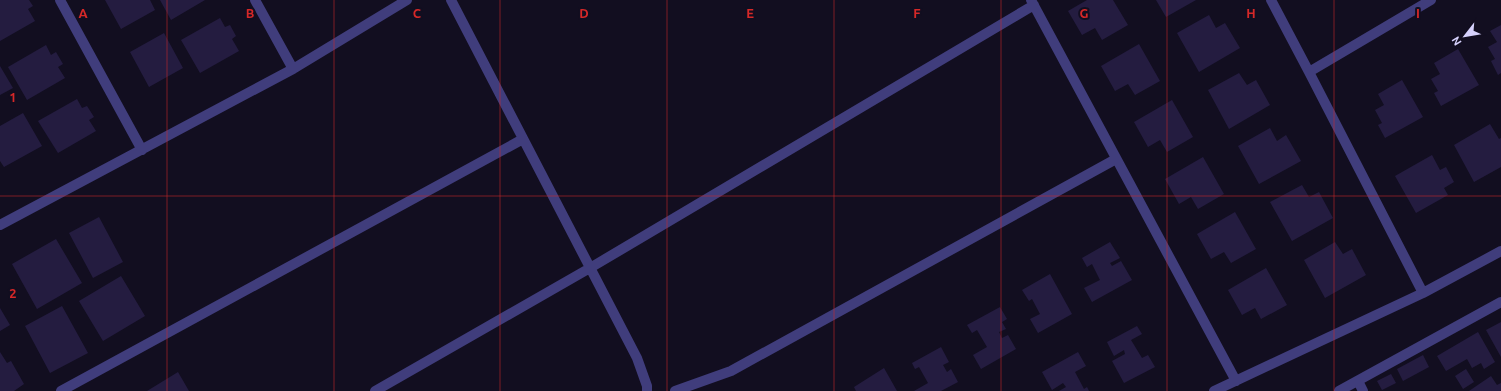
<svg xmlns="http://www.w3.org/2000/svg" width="1501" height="391" font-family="Ubuntu,sans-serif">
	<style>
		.building { fill: #241c40 }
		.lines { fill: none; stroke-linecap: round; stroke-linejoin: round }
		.minor { stroke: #403d7c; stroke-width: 10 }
		.grid { fill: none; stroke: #d62828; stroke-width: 1; stroke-opacity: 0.55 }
		.grid-label { font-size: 13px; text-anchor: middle; font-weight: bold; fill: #d62828; stroke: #120e20; stroke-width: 4; stroke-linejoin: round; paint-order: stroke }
	</style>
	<rect width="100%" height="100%" fill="#120e20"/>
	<path class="building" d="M0 0H29L33 6 28 9 35 21 0 41Z
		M105 0H150L155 10 121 29Z
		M160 0H205L171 20Z
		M1087 0H1113L1128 25 1102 40 1095 28 1082 35 1068 11Z
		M1156 0H1196L1166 17Z
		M1209 15 1216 28 1225 23 1240 48 1199 72 1177 33Z
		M220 18 225 27 230 25 236 36 232 39 239 51 200 73 181 40Z
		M1501 25V73L1498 75 1491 61 1495 59 1488 47 1497 42 1490 31Z
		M164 33 183 68 149 87 130 52Z
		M1139 44 1160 81 1135 95 1128 84 1115 91 1101 66Z
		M46 45 51 55 56 52 63 64 58 67 65 78 27 100 8 67Z
		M1458 49 1479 85 1441 106 1434 93 1438 91 1431 79 1440 74 1434 63Z
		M0 66 13 88 0 95Z
		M1239 73 1247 85 1256 80 1270 105 1229 129 1208 90Z
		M1402 80 1423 117 1385 138 1378 125 1382 123 1375 110 1384 105 1378 94Z
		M77 99 82 108 87 106 94 117 89 120 96 131 58 153 38 121Z
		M1172 100 1193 137 1167 152 1160 140 1148 147 1134 122Z
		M23 113 42 146 4 167 0 161V126Z
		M1490 124 1499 139 1501 138V167L1474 182 1454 145Z
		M1270 128 1277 141 1286 135 1301 161 1259 184 1238 146Z
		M1432 155 1440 170 1446 167 1454 182 1444 188 1448 195 1416 213 1395 176Z
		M1203 157 1224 194 1198 209 1191 197 1179 204 1165 179Z
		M1302 185 1309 197 1319 192 1333 218 1292 241 1270 202Z
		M1235 212 1256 249 1231 263 1224 252 1211 259 1197 234Z
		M99 217 123 262 93 278 69 233Z
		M56 239 82 283 37 309 12 264Z
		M1110 242 1120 258 1110 263 1112 266 1121 261 1132 280 1092 302 1084 288 1100 280 1092 264 1087 267 1082 258Z
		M1335 242 1343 254 1352 249 1366 275 1325 298 1304 260Z
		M1266 268 1287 305 1261 319 1255 308 1242 315 1228 290Z
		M1050 274 1072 314 1038 333 1030 319 1040 314 1032 299 1029 301 1022 290Z
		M121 276 145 316 103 341 79 301Z
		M62 306 88 353 50 373 25 326Z
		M1000 307 1007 319 1002 322 1006 329 999 332 1002 338 1008 335 1016 349 981 369 973 355 987 347 977 330 972 333 967 325Z
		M0 308 10 325 0 331Z
		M1501 322V357L1486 330Z
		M1137 326 1142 334 1131 340 1142 358 1148 355 1155 367 1124 383 1112 361 1125 354 1124 350 1114 356 1107 342Z
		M1478 332 1495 362 1484 369 1481 363 1472 368 1467 359 1446 371 1437 356Z
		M941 347 949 362 943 365 947 372 951 369 958 382 941 391H914L928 383 919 367 915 369 912 363Z
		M0 352 7 363 11 361 24 384 14 391H0Z
		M1078 352 1086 366 1075 372 1084 389 1087 387 1089 391H1059L1066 387 1063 383 1052 390 1042 372Z
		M1423 355 1429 367 1403 381 1397 369Z
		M884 368 897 391H856L854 387Z
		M1466 369 1474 382 1463 389 1455 376Z
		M178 372 189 391H147Z
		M1391 374 1396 383 1382 390 1377 381Z
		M1491 376 1497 385 1501 383V391H1469Z"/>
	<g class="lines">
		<path class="minor" d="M60 0 142 150
			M255 0 293 69
			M451 0 637 358 647 386V391
			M1031 0 1236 381
			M1271 0 1309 72 1423 293
			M1309 72 1431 0
			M0 225 293 69 407 0
			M1358 381 1363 391
			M61 391 523 139
			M375 391 590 268 1034 5
			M675 391 731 371 1116 159
			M1214 391 1423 293 1501 251
			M1339 391 1501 302"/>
	</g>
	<path class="grid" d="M167 0V391M334 0V391M500 0V391M667 0V391M834 0V391M1001 0V391M1167 0V391M1334 0V391M0 196H1501"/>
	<g class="grid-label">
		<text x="83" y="18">A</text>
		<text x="250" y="18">B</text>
		<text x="417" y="18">C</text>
		<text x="584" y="18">D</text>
		<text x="750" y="18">E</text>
		<text x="917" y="18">F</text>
		<text x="1084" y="18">G</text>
		<text x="1251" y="18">H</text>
		<text x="1418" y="18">I</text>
		<text x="13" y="102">1</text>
		<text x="13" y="298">2</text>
	</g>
	<g transform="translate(1465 36) rotate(239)" stroke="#120e20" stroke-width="3" paint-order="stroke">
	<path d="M0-3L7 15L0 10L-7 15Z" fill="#d6d1fc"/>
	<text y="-6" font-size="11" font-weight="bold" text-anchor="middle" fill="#d6d1fc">N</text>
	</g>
</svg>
